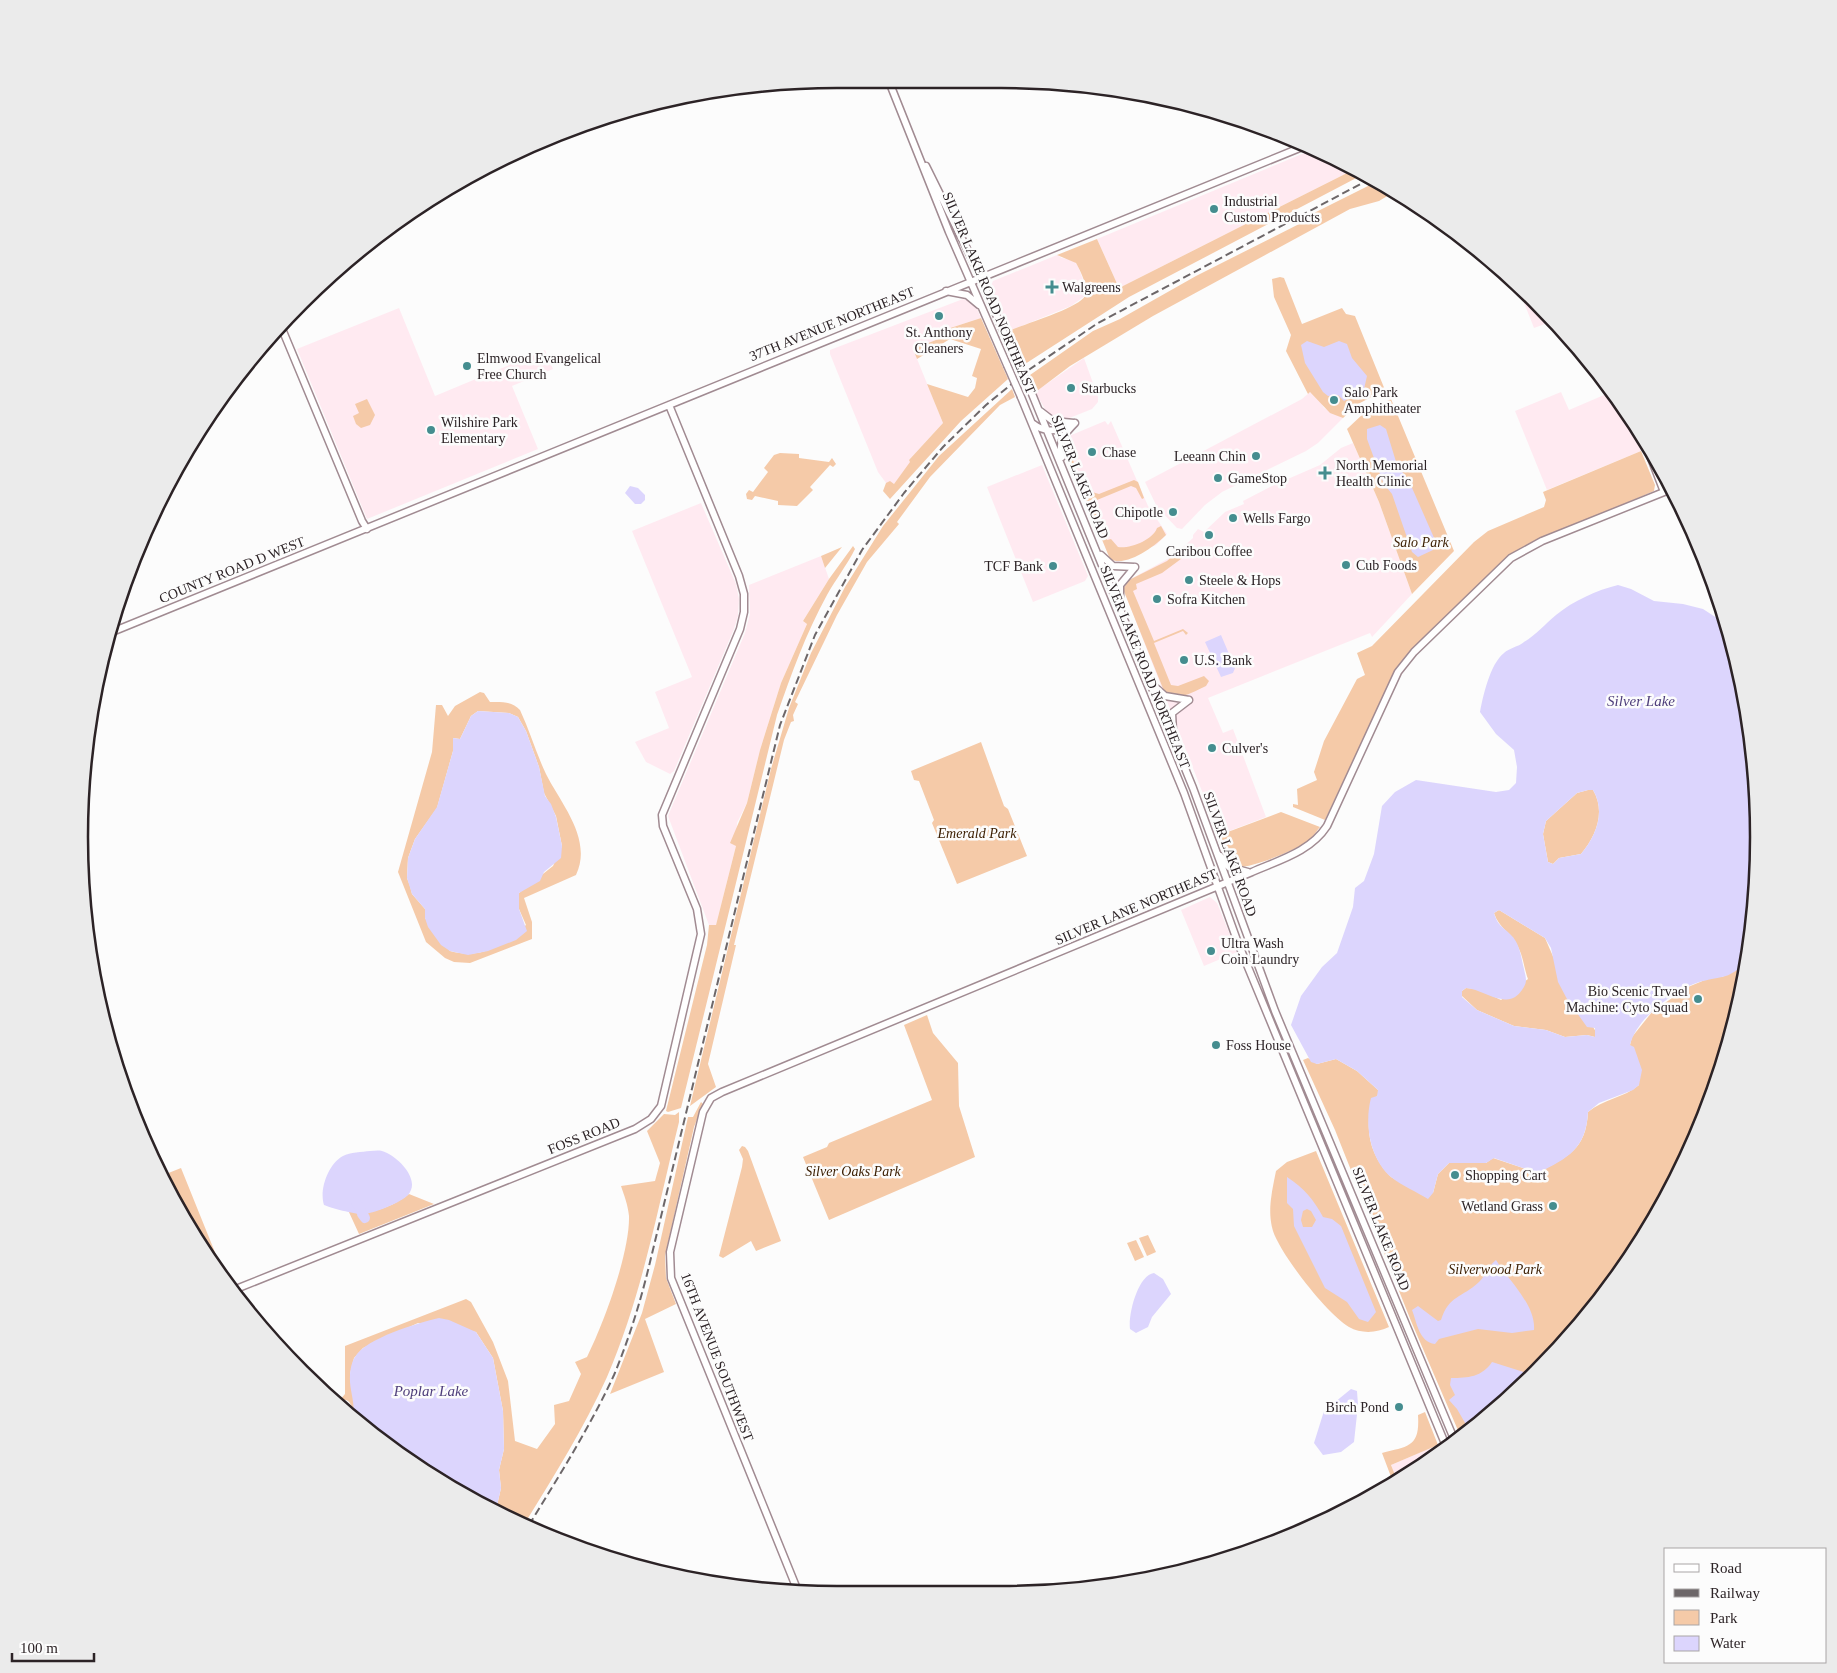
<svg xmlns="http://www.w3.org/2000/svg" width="1837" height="1673" font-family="Georgia,serif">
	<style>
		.built { fill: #ffeaf1 }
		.green { fill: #f5caa8; fill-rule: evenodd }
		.water { fill: #dcd5fd; fill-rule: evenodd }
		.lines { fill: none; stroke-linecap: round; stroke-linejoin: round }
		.river { stroke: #dcd5fd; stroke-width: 10 }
		.secondary-casing { stroke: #a18b92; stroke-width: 9 }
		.secondary { stroke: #fff; stroke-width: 6 }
		.rail { stroke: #6d6769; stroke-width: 2; stroke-dasharray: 8 4; stroke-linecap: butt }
		.secondary-bridge-casing { stroke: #a18b92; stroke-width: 9; stroke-linecap: butt }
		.secondary-bridge { stroke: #fff; stroke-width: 6 }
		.poi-dot { fill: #458d8f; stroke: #fcfcfc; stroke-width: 2 }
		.labels { text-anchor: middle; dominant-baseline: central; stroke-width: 5; stroke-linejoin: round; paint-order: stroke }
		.poi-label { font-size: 14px; fill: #2c2326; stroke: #fcfcfc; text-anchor: start }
		.street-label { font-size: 14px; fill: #2c2326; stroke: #fcfcfc }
		.park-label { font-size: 14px; font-style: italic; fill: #3e2105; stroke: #fcfcfc }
		.water-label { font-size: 15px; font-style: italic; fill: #4e3e7b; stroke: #fcfcfc }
		.rim { fill: none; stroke: #2c2326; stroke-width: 2.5 }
	</style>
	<rect width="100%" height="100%" fill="#fcfcfc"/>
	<path class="built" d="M1314 149 1353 170 1119 288 1097 239Z
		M1057 255 1062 258 1073 260 1078 266 1086 288 1085 296 1071 306 1009 331 990 288 993 281Z
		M1517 285 1537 301 1553 321 1534 328Z
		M963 299 971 301 976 306 981 318 938 332 941 338 913 349 943 423 909 460 911 462 894 484 886 483 878 472 830 354V350Z
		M399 308 435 396 545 350 553 369 512 386 538 449 367 519 297 349Z
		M1084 358 1098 397V402L1092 409 1067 419 1053 418 1048 414 1035 392Z
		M1310 392 1319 399 1324 408 1343 418 1318 443 1306 451 1222 492 1205 505 1182 529 1177 528 1157 507 1145 482 1302 399Z
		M1561 392 1569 410 1611 392 1623 406 1641 451 1547 490 1515 411Z
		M1105 421 1108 425 1111 421 1148 506 1167 534 1156 545 1118 562 1110 559 1064 446 1069 436Z
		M1353 443 1379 502 1412 594 1372 637 1370 633 1208 698 1223 733 1233 729 1266 817 1219 835 1123 588 1127 581 1173 556 1193 538V535L1198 529 1204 532 1225 512 1244 504 1243 501 1274 485 1320 465 1341 448Z
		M1042 465 1088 576 1085 581 1033 602 987 487Z
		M701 503 736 584 739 599 738 616 734 629 674 771 670 774 646 762 635 742 669 728 655 692 692 677 632 531Z
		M821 556 829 579 803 621 807 624 781 683 760 750 747 803 737 823 736 846 716 925H709L668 816 745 633 750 614 749 585Z
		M1210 897 1217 903 1237 952 1204 966 1181 910Z
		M1438 1445 1440 1451 1422 1466 1397 1480 1391 1465Z"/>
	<path class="green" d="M1353 170 1362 175 1129 297 1025 364 1009 331C1024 324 1079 308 1085 296 1089 288 1080 270 1076 263L1057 255 1097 239 1119 288Z
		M1376 182 1394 192 1379 201 1350 209 1153 316 1070 366 1037 391 1030 375 1093 331 1120 319 1196 276 1309 219 1306 217Z
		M1280 277 1284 278 1302 324 1342 308 1346 314 1355 316 1385 390 1358 404 1343 418 1330 413 1310 392 1308 394 1286 351 1291 335 1274 297 1272 279Z
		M981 318 1008 379 961 421 890 499 883 491 886 483 890 481 894 484 910 462 909 460 943 423 927 384 968 397 975 388 977 378 972 376 981 349 950 339 917 359 913 349 941 338 938 332Z
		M1012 389 1015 397 1000 405 930 477 897 522 899 524 867 562 837 615 795 702 798 704 793 715 794 721 791 722 784 740 734 945H736L708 1064 716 1087 690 1106 771 769 789 708 811 653 845 587 883 526 939 456Z
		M367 399 375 415 370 425 361 428 356 424 353 416 359 413 355 404Z
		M1391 399 1454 551 1412 594 1379 502 1347 429 1364 413Z
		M1070 435 1067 445 1075 465H1080L1076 468 1087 493 1092 492 1099 494 1134 480 1138 482 1144 498 1142 499 1136 488 1131 486 1097 500V507L1094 509 1107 540 1111 539 1118 547C1130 549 1153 540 1157 528L1161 526 1166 535C1155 546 1126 568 1110 559L1064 447Z
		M1641 451 1655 485 1654 491 1524 547 1498 566 1439 624 1391 680 1325 820 1293 807V804L1298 805 1297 789 1317 780 1314 772 1324 741 1357 679 1365 675 1357 653 1372 646 1474 542 1488 531 1544 507 1546 500 1543 492Z
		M780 453 799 454V458L829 462 832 458 836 464 833 467 830 465 810 487 813 490 797 506 778 505V501L755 496 752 500 747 499 746 494 749 490 753 492 768 472 764 468 774 455Z
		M853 546 855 549C847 565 836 579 827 595 806 633 791 675 777 715L681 1108 668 1112 666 1111 707 945 709 925H716L736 846 730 843 747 803 760 750 781 683 807 624 803 621 829 579Z
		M842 547 825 568 821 556Z
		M1183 547 1191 551 1189 557 1185 556 1162 573 1136 584 1137 589 1133 591 1154 641 1183 629 1188 633 1186 635 1183 631 1154 643 1171 685 1178 686 1204 676 1209 681 1206 686C1191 693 1178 702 1164 691L1123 589 1129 580 1167 561Z
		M480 692 484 693 490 702C501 702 512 701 520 710 530 731 536 753 546 774 561 804 593 839 576 875L524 898 532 922V939L470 963 454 962 445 958 426 942 398 872 432 752 436 705H442L448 716 455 706ZM478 711 509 713 518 717 526 731 539 767 544 793 556 816 562 846 553 866 519 893V909L526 925C502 945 483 960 450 951L425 918V909L412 894 410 886 407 878 408 858 415 839 437 808 453 751V738L460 739 471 716Z
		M981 742 1004 806 1008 809 1027 856 957 884 932 823 934 820 919 781 914 780 911 771Z
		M1588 790H1593C1606 812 1596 836 1581 854L1559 858 1553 864 1548 862 1543 834 1546 821 1577 793Z
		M1281 812 1320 827C1315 833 1311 840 1304 844 1292 851 1240 874 1230 865 1223 858 1220 845 1217 836Z
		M1499 910 1545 938 1555 961 1596 1032 1595 1037 1587 1035 1565 1037 1546 1030 1514 1026 1477 1010 1462 996V991L1466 988 1478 989 1501 1000 1528 979C1524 968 1523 955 1517 945 1510 932 1499 928 1494 913Z
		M1746 965 1744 984 1701 1126 1631 1257 1537 1372 1460 1435 1411 1321 1335 1130 1303 1060 1308 1058 1317 1064 1336 1059 1357 1071 1378 1090 1379 1093C1361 1119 1368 1154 1390 1176 1397 1183 1423 1189 1433 1193L1438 1174 1449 1163H1486L1493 1158 1538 1173C1567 1156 1586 1151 1588 1112 1603 1099 1624 1098 1639 1085L1630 1045 1632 1037 1652 1012 1688 987 1712 977H1722Z
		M927 1015 933 1033 958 1063 959 1106 975 1157 829 1220 803 1157 827 1147 829 1143 932 1100 904 1025Z
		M701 1102 703 1104 694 1127 665 1256 666 1278 676 1304 645 1319 664 1372 610 1394 642 1313 655 1265 688 1117H693Z
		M679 1112V1122C658 1207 642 1296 607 1377 584 1428 554 1476 525 1523L496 1510 501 1488 499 1470 504 1449 503 1411 493 1358 476 1332 418 1323 363 1348 354 1358 350 1374 355 1409 353 1418 351 1416C353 1410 352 1402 346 1400L339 1401 345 1394V1346L466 1299 471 1302 493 1342 508 1381 515 1441 537 1449 555 1424 554 1405 569 1401 581 1374 575 1362 587 1357C604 1323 630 1252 629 1216 628 1205 624 1195 621 1186L655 1181 660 1163 647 1131 664 1114 675 1115Z
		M742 1146 745 1147 748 1151 781 1241 756 1251 751 1241 723 1258 719 1256 742 1167 743 1159 739 1150Z
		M1316 1151 1389 1327C1377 1333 1361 1334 1349 1327 1327 1314 1281 1255 1273 1231 1267 1211 1272 1191 1276 1171L1287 1162Z
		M181 1168 229 1287H228L180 1215 161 1176Z
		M409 1194 434 1204 359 1234 348 1210C370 1216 392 1207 409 1194Z
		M1148 1235 1156 1252 1147 1256 1139 1238Z
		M1136 1240 1144 1257 1135 1261 1127 1243Z
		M1425 1412 1438 1445 1391 1465 1397 1480 1393 1482 1382 1453C1409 1446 1420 1447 1418 1415Z"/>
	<path class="water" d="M1307 341 1324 347 1339 341 1347 344 1352 358 1367 376 1364 389 1349 394V398L1344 401 1338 395 1328 396 1323 392 1305 363 1301 345Z
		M1380 425 1386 429 1397 465 1409 481 1435 540 1433 550 1418 557 1412 552 1392 494 1384 484 1378 469 1367 439V429Z
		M630 486 638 488 645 495V500L641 504H635L625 493Z
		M1618 585 1631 589 1654 601 1683 604 1703 609 1723 622 1744 688 1758 836 1746 965C1739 968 1730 976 1722 977 1709 980 1702 980 1689 986 1667 997 1636 1020 1630 1045L1634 1047 1642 1070 1639 1085 1633 1090 1599 1103 1588 1112C1586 1149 1568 1158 1538 1173L1494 1158 1486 1163H1449L1438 1174 1433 1193 1428 1199C1417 1192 1402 1186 1391 1177 1370 1159 1364 1124 1371 1098L1377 1096 1378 1090 1357 1071 1336 1059 1317 1064 1311 1062 1291 1025 1301 996 1322 967 1337 953 1353 907 1355 888 1364 881 1374 854 1382 806 1395 792 1416 780 1496 792 1509 790 1516 783 1517 767 1514 750 1496 734 1480 712C1483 696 1490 664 1504 653 1509 648 1518 647 1524 642 1536 635 1545 624 1556 615 1573 601 1597 590 1618 585ZM1588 790H1593C1606 812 1596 836 1581 854L1559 858 1553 864 1548 862 1543 834 1546 821 1577 793ZM1499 910 1545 938 1551 948 1558 982 1567 999 1587 1027 1595 1028V1037L1587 1035 1565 1037 1546 1030 1514 1026 1477 1010 1462 997V991L1466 988C1479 989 1490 998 1502 999 1511 1001 1517 997 1522 990 1528 981 1526 979 1524 969 1521 957 1520 943 1510 934 1502 926 1498 926 1494 913Z
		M1221 635 1235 668 1233 673 1221 677 1205 642Z
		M478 711 509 713 518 717 526 731 539 767 545 796 551 804 556 817 562 846 561 858 544 872 540 881 519 893V909L527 931 516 940 488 951 468 955 450 951 441 945 428 927 425 918V909L412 894 407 878 408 858 415 839 437 807 453 751V738L460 739 471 716Z
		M370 1151C374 1151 378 1150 382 1151 396 1155 422 1179 408 1195 402 1202 371 1215 362 1214 354 1214 331 1208 324 1205 319 1190 328 1164 343 1156 350 1152 362 1152 370 1151Z
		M1287 1177C1304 1188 1314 1200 1323 1217L1332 1219 1341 1226 1376 1312 1368 1322 1359 1319 1347 1302 1325 1288 1294 1226 1293 1209 1287 1203ZM1307 1209 1311 1211 1316 1220 1312 1227H1303L1301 1220 1303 1211Z
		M1496 1260C1509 1281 1536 1305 1534 1330L1512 1333 1478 1329 1439 1339 1435 1344C1419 1342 1417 1323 1412 1310L1418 1306 1438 1321 1441 1320C1449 1295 1462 1298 1479 1282 1486 1275 1488 1266 1496 1260Z
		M1154 1273 1163 1279 1171 1294 1152 1317 1148 1327 1136 1333 1130 1329C1128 1314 1138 1275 1154 1273Z
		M439 1318 449 1320 476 1332 493 1358 503 1411 504 1449 499 1470 501 1488 496 1510 458 1493 353 1418C356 1404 349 1390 350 1376 350 1370 352 1361 355 1357 366 1338 418 1323 439 1318Z
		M1492 1362 1533 1375 1468 1428 1457 1409 1449 1400 1455 1395 1450 1385 1451 1378C1468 1378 1482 1377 1492 1362Z
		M1351 1389 1357 1391 1358 1405 1354 1442 1341 1452 1323 1455 1314 1443 1324 1411Z"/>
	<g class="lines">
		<path class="river" d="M356 1202 365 1218 362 1214"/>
		<g class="secondary-casing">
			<path id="secondary" d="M888 79 949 232 1007 365
				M926 166 976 267 1015 359
				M946 291 967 295 979 305
				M280 324 362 521 367 529
				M1030 389 1193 788 1275 1011 1454 1439
				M1021 397 1184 793 1238 943 1446 1446
				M1040 411 1053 421 1074 423
				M1032 423C1046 434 1056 431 1071 425
				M1062 457C1058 441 1064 434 1075 423
				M1101 555 1113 566 1135 567
				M1120 602V585L1135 567
				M107 634 1307 145
				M1155 687 1165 696 1189 700
				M1173 732 1172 713 1189 700
				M1220 856 1229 867 1248 872
				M231 1291 635 1129 651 1119 661 1106 701 934 697 909 663 826 662 815 740 629 744 612V594L739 576 669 405
				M797 1589 671 1278 670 1252 703 1112 711 1098 722 1092 1252 872C1279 860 1310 852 1327 826L1398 672 1414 652 1511 558 1542 541 1664 492 1644 440"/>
		</g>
		<use href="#secondary" class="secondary"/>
		<path class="rail" d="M529 1525C559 1476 590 1427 614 1375 629 1339 641 1300 650 1262L780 725 815 635 862 550 904 493 943 447 986 405 1030 369 1098 323 1370 179"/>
		<g class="secondary-bridge-casing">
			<path id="secondary-bridge" d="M1015 359 1030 389
				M1007 365 1021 397"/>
		</g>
		<use href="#secondary-bridge" class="secondary-bridge"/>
	</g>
	<g class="poi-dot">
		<circle cx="1214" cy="209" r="5"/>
		<path d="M1049.5 279.5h5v5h5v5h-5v5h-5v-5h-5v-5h5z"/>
		<circle cx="939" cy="316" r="5"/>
		<circle cx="467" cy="366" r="5"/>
		<circle cx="1071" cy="388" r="5"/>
		<circle cx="1334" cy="400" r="5"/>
		<circle cx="431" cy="430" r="5"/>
		<circle cx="1092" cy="452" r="5"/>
		<circle cx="1256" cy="456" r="5"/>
		<path d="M1322.5 465.5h5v5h5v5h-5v5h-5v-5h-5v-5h5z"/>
		<circle cx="1218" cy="478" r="5"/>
		<circle cx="1173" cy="512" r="5"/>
		<circle cx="1233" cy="518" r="5"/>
		<circle cx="1209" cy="535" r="5"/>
		<circle cx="1346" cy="565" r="5"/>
		<circle cx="1053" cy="566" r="5"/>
		<circle cx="1189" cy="580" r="5"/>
		<circle cx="1157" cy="599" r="5"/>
		<circle cx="1184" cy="660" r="5"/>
		<circle cx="1212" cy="748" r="5"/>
		<circle cx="1211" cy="951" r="5"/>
		<circle cx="1698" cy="999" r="5"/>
		<circle cx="1216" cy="1045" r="5"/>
		<circle cx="1455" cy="1175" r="5"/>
		<circle cx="1553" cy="1206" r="5"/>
		<circle cx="1399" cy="1407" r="5"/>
	</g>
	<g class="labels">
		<g class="poi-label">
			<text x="1224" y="201">Industrial<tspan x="1224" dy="16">Custom Products</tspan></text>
			<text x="1062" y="287">Walgreens</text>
			<text x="939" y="332" text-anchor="middle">St. Anthony<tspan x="939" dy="16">Cleaners</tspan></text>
			<text x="477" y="358">Elmwood Evangelical<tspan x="477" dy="16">Free Church</tspan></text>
			<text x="1081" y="388">Starbucks</text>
			<text x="1344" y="392">Salo Park<tspan x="1344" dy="16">Amphitheater</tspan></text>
			<text x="441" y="422">Wilshire Park<tspan x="441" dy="16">Elementary</tspan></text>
			<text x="1102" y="452">Chase</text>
			<text x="1246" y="456" text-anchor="end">Leeann Chin</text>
			<text x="1336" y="465">North Memorial<tspan x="1336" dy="16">Health Clinic</tspan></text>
			<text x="1228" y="478">GameStop</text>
			<text x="1163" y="512" text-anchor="end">Chipotle</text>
			<text x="1243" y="518">Wells Fargo</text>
			<text x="1209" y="551" text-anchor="middle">Caribou Coffee</text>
			<text x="1356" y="565">Cub Foods</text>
			<text x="1043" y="566" text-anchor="end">TCF Bank</text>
			<text x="1199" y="580">Steele &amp; Hops</text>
			<text x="1167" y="599">Sofra Kitchen</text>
			<text x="1194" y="660">U.S. Bank</text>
			<text x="1222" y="748">Culver's</text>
			<text x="1221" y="943">Ultra Wash<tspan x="1221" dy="16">Coin Laundry</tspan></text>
			<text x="1688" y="991" text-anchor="end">Bio Scenic Trvael<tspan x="1688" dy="16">Machine: Cyto Squad</tspan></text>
			<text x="1226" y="1045">Foss House</text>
			<text x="1465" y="1175">Shopping Cart</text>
			<text x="1543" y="1206" text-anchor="end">Wetland Grass</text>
			<text x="1389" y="1407" text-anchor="end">Birch Pond</text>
		</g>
		<g class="street-label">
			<text transform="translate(989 293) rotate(67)">SILVER LAKE ROAD NORTHEAST</text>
			<text transform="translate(832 324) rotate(-22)">37TH AVENUE NORTHEAST</text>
			<text transform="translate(1080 477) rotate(68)">SILVER LAKE ROAD</text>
			<text transform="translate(232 570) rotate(-22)">COUNTY ROAD D WEST</text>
			<text transform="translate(1145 667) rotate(68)">SILVER LAKE ROAD NORTHEAST</text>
			<text transform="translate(1230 854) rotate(70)">SILVER LAKE ROAD</text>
			<text transform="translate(1136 907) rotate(-23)">SILVER LANE NORTHEAST</text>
			<text transform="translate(584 1136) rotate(-22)">FOSS ROAD</text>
			<text transform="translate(1381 1229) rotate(68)">SILVER LAKE ROAD</text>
			<text transform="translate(717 1357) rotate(69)">16TH AVENUE SOUTHWEST</text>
		</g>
		<g class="park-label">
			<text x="1421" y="542">Salo Park</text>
			<text x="977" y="833">Emerald Park</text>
			<text x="853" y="1171">Silver Oaks Park</text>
			<text x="1495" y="1269">Silverwood Park</text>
		</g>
		<g class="water-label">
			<text x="1641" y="701">Silver Lake</text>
			<text x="431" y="1391">Poplar Lake</text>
		</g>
	</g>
	<path d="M0 0H1837V1673H0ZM837 88H1001A749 749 0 0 1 1750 837V837A749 749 0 0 1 1001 1586H837A749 749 0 0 1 88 837V837A749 749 0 0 1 837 88Z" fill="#ebebeb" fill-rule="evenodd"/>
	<path class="rim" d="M837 88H1001A749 749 0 0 1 1750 837V837A749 749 0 0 1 1001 1586H837A749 749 0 0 1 88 837V837A749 749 0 0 1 837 88Z"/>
	<rect x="1664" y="1548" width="162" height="115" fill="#fcfcfc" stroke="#a9a5a6"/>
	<rect x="1674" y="1564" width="25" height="8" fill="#ffffff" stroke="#a9a5a6"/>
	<text x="1710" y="1573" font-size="15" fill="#2c2326">Road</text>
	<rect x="1674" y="1589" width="25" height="8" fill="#6d6769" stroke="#a9a5a6"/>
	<text x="1710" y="1598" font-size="15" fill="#2c2326">Railway</text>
	<rect x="1674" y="1610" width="25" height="15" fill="#f5caa8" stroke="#a9a5a6"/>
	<text x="1710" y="1623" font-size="15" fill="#2c2326">Park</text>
	<rect x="1674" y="1636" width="25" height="15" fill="#dcd5fd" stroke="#a9a5a6"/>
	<text x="1710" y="1648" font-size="15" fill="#2c2326">Water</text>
	<path d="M12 1653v8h82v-8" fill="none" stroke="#2c2326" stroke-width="2.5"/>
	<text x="20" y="1653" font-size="15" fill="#2c2326" stroke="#fcfcfc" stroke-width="4" paint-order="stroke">100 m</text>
</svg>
